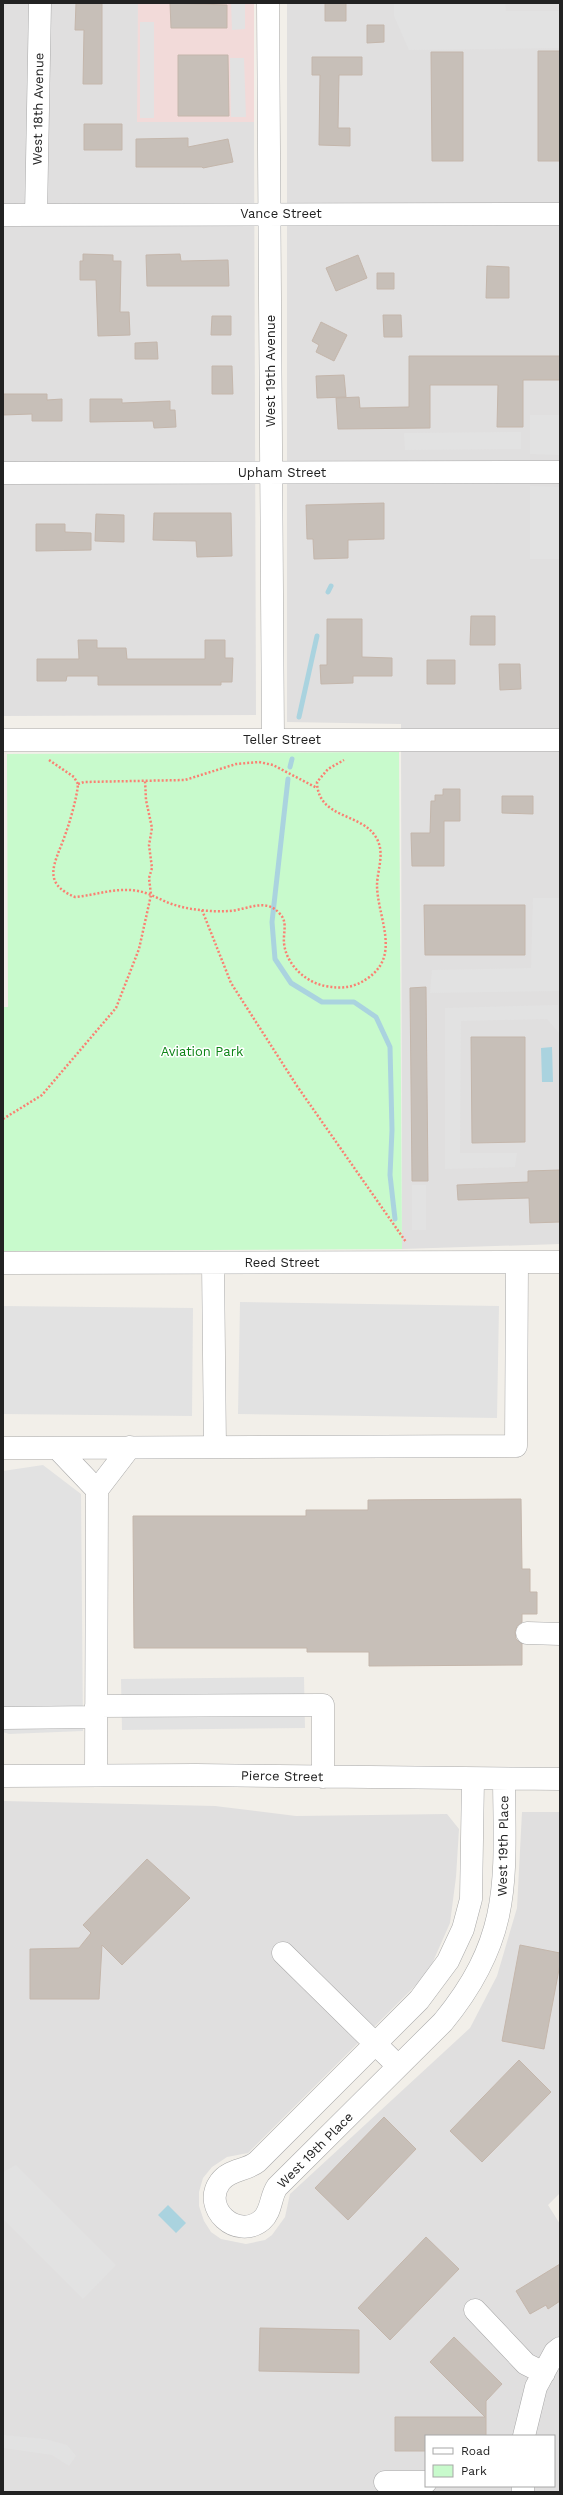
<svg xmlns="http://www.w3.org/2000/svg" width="563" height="2495" font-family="'Work Sans',sans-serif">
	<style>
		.residential { fill: #e0dfdf; fill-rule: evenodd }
		.commercial { fill: #f2dad9 }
		.park { fill: #c8facc }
		.parking { fill: #e2e2e2 }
		.water { fill: #aad3df }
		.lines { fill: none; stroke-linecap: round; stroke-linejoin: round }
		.stream { stroke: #aad3df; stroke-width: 5 }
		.building { fill: #c7bfb8; stroke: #c4b6ab }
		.minor-casing { stroke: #a9a9a9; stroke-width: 23 }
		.path { stroke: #fa8072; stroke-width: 2.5; stroke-dasharray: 2 2; stroke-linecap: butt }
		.minor { stroke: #fff; stroke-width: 22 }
		.labels { text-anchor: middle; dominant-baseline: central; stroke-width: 3; stroke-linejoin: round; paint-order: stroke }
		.street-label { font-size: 13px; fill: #222; stroke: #fff }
		.park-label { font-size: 13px; fill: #0c8416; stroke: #fff }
	</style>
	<rect width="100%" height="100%" fill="#f2efe9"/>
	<path class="residential" d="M3 3H138V122H254L256 715 3 716Z
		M287 3H560V1244L402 1249 401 724 287 722Z
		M3 1801 215 1806 296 1816 447 1814 459 1829 456 1877 450 1923 428 1973 248 2153 227 2157 212 2167 203 2178 199 2192V2206L204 2221 211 2232 221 2239 246 2244 265 2240 272 2235 285 2217 290 2194 470 2028 497 1976 517 1908 522 1812H560V2193L548 2205 560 2224V2492H3ZM426 2436H554V2486H426Z"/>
	<path class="commercial" d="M138 3H254V122H137Z"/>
	<path class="park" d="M399 752 402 1249 3 1251V1007H8L7 754Z"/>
	<path class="parking" d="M231 3H245V29L232 30Z
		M394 3H505L506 11H560V48L409 50 394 16Z
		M140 22H154V118H140Z
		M230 58H244L246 117H231Z
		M530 415H560V455L530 454Z
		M521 432V449L405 450 404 433Z
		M530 486 560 487V559H530Z
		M533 898H560V991L430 993 432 970 531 968Z
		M558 1005 560 1034 547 1019 461 1021 460 1153H517L515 1167 445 1169V1008Z
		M412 1185H426V1230H412Z
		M240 1302 499 1306 497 1418 238 1414Z
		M3 1306 193 1308 192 1416 3 1414Z
		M43 1465 81 1494 83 1731 9 1734 3 1732V1471Z
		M304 1677 305 1728 122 1730 121 1679Z
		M16 2165 116 2265 83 2299 3 2219V2172Z
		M3 2435 45 2439 67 2445 76 2456 69 2466 52 2455 3 2448Z"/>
	<path class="water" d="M552 1047 553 1082H542L541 1048Z
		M168 2205 186 2223 176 2233 158 2215Z"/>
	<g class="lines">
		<path class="stream" d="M328 592 331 586
			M299 717 317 636
			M290 767 292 759
			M288 779 272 922 275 959 291 983 322 1002H354L376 1017 390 1047 392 1130 390 1175 395 1219"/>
	</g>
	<path class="building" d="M76 3H102V84H83L84 30H75Z
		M170 3 227 5V28H171Z
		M325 3H346V21H325Z
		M367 25H384V42L367 43Z
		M538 51H560V161H538Z
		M431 52H463V161H432Z
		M178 55H228L229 116H178Z
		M312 57H362V75H339L338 128H350V146L319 145 320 75H312Z
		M84 124H122V150H84Z
		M188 138V147L228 139 233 162 203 168 202 167H136V139Z
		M83 254 113 255V261H121L120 312H129L130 335 98 336 96 280H80V261H83Z
		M180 254 181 261 228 260 229 286H147L146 255Z
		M358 255 367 278 336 291 326 268Z
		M487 266 509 267V298H486Z
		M377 273H394V289H377Z
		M383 315H401L402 337H384Z
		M212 316H231V335H211Z
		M321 322 347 335 334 361 316 352 319 345 312 341Z
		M157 342 158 359H135V343Z
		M409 356H560V380H523V427H497L498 385H430V428L338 429 336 398 359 397 360 408 409 407Z
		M212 366H232L233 394H212Z
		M344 375 346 397 317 398 316 376Z
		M3 394H47V400L62 399V421H32V414L3 415Z
		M90 399H122V403L170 401V410H175L176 427 154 428 153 421 90 422Z
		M384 503V539L348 540V558L314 559 313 539H307L306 505Z
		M154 513H231L232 556 197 557 196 541 153 540Z
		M96 514 124 515V542L95 541Z
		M36 524H65V532L91 533V550L36 551Z
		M471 616H495V645H470Z
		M327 619H362V657L392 658V676H353V683L321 684 320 665H327Z
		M78 640H97V648H126L127 659H205V640H225V658H233L232 682H221V685H98V676H67L66 681H37V659H79Z
		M427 660H455V684H427Z
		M499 664H520L521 689 500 690Z
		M443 789H460V821H444V866H412L411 833H430L431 801H435V795H443Z
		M502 796H533V814L502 813Z
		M424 905H525V955H425Z
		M426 987 428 1181H412L410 988Z
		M471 1037H525V1142L472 1143Z
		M560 1170V1222L530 1223 529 1198 458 1200 457 1185 528 1182V1171Z
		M521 1499 522 1569H530V1592H537V1614H522V1622L517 1626 515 1632 516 1639 522 1644V1665L369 1666V1652H307V1648H134L133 1516H306V1510H368V1500Z
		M147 1859 190 1898 122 1965 102 1945 99 1999H30V1949L79 1948 91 1933 83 1925Z
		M520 1945 560 1953V1964L544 2049 502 2041Z
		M519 2060 551 2092 482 2162 450 2131Z
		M384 2117 416 2149 348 2220 315 2188Z
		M426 2237 459 2269 390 2340 358 2308Z
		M560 2264V2301L548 2309 546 2305 530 2314 516 2291Z
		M260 2328 359 2330V2373L259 2371Z
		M454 2337 502 2384 486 2401V2436H426V2451H395V2417H485L430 2362Z"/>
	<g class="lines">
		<g class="minor-casing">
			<path id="minor" d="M268 3 273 739
				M3 215 560 214
				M36 215 40 3
				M3 473 560 472
				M3 740H560
				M3 1263 560 1262
				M213 1263 215 1447
				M3 1448 516 1446 517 1262
				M57 1448 97 1490
				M527 1633 560 1634
				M96 1706 323 1705V1777
				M3 1718 96 1717
				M96 1775 97 1490 130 1447
				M3 1776 196 1775 560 1779
				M473 1780 471 1899 463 1929 448 1961 419 2000 257 2162C246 2171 229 2169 220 2182 201 2208 237 2241 262 2220 272 2211 270 2197 277 2187L443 2022C512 1938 505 1881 504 1780
				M283 1953 398 2066
				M475 2310 526 2364 544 2373
				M524 2436 536 2387 555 2352 560 2348
				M385 2482H426
				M523 2492V2486"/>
		</g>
		<path class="path" d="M49 760 74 777 78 784C77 798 69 825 64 838 55 863 41 883 75 897 97 895 116 887 138 891 149 893 159 899 169 903 188 910 210 912 229 911 247 910 266 897 280 914 288 922 283 933 284 943 286 964 305 982 325 986 342 989 354 988 368 978 401 955 378 919 377 886 377 871 385 854 377 839 363 812 318 820 317 782L328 769 344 760
			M78 784 84 782 185 780 236 764 259 762 273 765 317 788
			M202 910 231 983 297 1086 406 1242
			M3 1119 42 1095 116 1008 139 949 151 895 149 878 152 868 149 845 152 828 146 800 145 780"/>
		<use href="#minor" class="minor"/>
	</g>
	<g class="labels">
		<g class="street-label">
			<text transform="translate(38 109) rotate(-89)">West 18th Avenue</text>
			<text x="281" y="213">Vance Street</text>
			<text transform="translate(270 371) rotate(-90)">West 19th Avenue</text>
			<text x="282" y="472">Upham Street</text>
			<text x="282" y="739">Teller Street</text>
			<text x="282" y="1262">Reed Street</text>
			<text transform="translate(282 1776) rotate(1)">Pierce Street</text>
			<text transform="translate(503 1846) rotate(-89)">West 19th Place</text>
			<text transform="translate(315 2150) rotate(-45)">West 19th Place</text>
		</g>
		<g class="park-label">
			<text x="202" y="1051">Aviation Park</text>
		</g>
	</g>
	<rect width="563" height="2495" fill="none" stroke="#222222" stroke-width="8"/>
	<rect x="425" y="2435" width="130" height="52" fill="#ffffff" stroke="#a7a7a7"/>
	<rect x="433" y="2448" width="20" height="6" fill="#ffffff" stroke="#a7a7a7"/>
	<text x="461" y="2455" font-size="12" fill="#222222">Road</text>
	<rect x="433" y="2465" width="20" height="12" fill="#c8facc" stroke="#a7a7a7"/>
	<text x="461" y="2475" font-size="12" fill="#222222">Park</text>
</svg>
